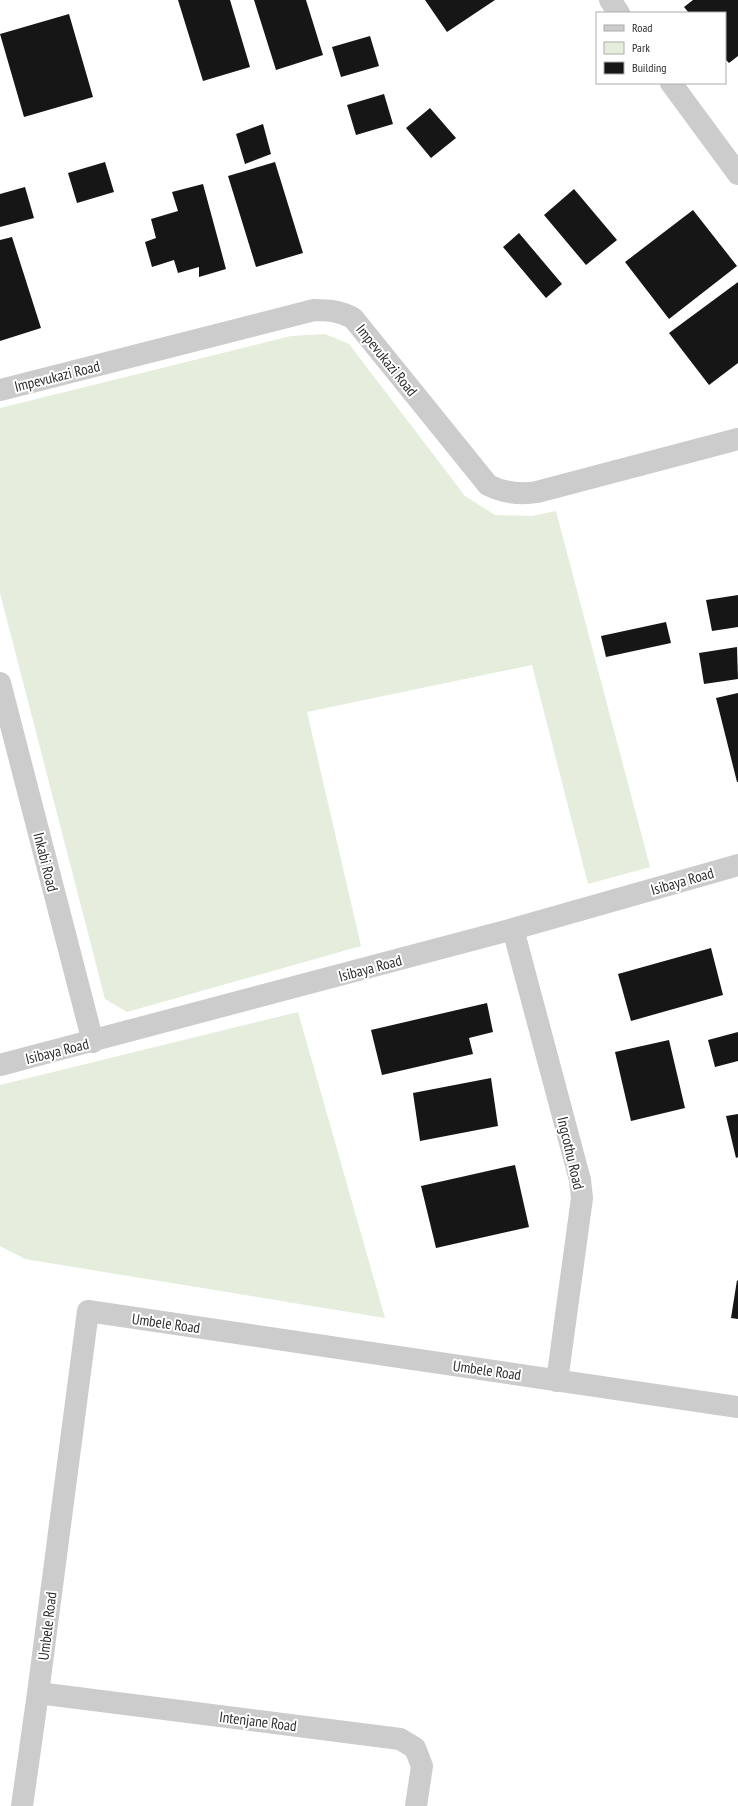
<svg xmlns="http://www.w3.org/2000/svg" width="738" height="1806" font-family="'PT Sans Narrow',sans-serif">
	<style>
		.green { fill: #e5eddc }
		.building { fill: #161616 }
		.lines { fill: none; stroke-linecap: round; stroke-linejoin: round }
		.minor { stroke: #ccc; stroke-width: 22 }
		.labels { text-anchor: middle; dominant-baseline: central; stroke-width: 4; stroke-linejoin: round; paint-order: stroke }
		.street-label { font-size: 15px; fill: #2f2f2f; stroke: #fff }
	</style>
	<rect width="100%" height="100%" fill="#fff"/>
	<path class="green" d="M325 334 349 344 465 496 495 515 532 516 556 511 650 867 588 884 532 665 307 712 361 946 127 1012 105 999 0 593V408L291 336Z
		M298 1012 385 1318 25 1259 0 1246V1085Z"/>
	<path class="building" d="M178 0H230L250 67 203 81Z
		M254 0H306L323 55 276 70Z
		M425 0H495L447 32Z
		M693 0H738V56L729 63 725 59V13H689L684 7Z
		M69 14 93 97 24 117 0 34Z
		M370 36 379 66 341 77 332 47Z
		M384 94 393 124 356 135 347 105Z
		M430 108 456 138 431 158 406 128Z
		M263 124 271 154 245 164 236 134Z
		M105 162 114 192 77 203 68 173Z
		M275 162 303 253 256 267 228 176Z
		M203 184 226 269 199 277V267L178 273 174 260 152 267 145 242 156 238 151 219 178 211 172 192Z
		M25 187 34 218 0 227V194Z
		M574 189 617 240 586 265 544 215Z
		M693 210 737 266 669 319 625 262Z
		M519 233 562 284 546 298 503 247Z
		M12 237 41 328 0 341V240Z
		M738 282V363L709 385 669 333Z
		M738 595V627L712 631 706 600Z
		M666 622 671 643 606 657 601 636Z
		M737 647 738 679 704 684 699 653Z
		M738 693V782H737L716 698Z
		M711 948 723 995 631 1021 618 974Z
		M487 1003 493 1032 469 1038 473 1054 382 1075 371 1030Z
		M738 1032V1061L715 1067 708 1040Z
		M669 1040 685 1108 631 1121 615 1052Z
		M491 1078 498 1126 420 1141 413 1093Z
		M738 1114V1157L736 1158 726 1116Z
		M515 1165 529 1227 436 1248 421 1186Z
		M737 1280 738 1281V1319L731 1318Z"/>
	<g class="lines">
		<path class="minor" d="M610 0 619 13
			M671 83 738 174
			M0 390 314 310C329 310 340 311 353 318L488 485C504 493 519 495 537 492L738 439
			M0 683 93 1042
			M513 929 580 1180 582 1198 557 1381
			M0 1065 513 929 738 865
			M38 1693 400 1739 415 1748 422 1766 416 1806
			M22 1806 38 1693 88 1311 738 1407"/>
	</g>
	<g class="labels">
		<g class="street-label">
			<text transform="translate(387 360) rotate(51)">Impevukazi Road</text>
			<text transform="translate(57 376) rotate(-14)">Impevukazi Road</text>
			<text transform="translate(46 862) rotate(76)">Inkabi Road</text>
			<text transform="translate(682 881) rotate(-16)">Isibaya Road</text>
			<text transform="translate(370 968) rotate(-15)">Isibaya Road</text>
			<text transform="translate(57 1051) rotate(-14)">Isibaya Road</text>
			<text transform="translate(571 1153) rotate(77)">Ingcothu Road</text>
			<text transform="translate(166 1323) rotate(8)">Umbele Road</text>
			<text transform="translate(487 1370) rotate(8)">Umbele Road</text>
			<text transform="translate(47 1626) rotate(-83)">Umbele Road</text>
			<text transform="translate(258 1721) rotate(7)">Intenjane Road</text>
		</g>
	</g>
	<rect x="596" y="12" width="130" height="72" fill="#ffffff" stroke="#acacac"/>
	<rect x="604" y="25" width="20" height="6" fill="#cccccc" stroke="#acacac"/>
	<text x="632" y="32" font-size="12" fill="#2f2f2f">Road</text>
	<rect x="604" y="42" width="20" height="12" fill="#e5eddc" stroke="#acacac"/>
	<text x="632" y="52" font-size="12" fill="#2f2f2f">Park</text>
	<rect x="604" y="62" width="20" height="12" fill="#161616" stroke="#acacac"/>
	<text x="632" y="72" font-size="12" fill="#2f2f2f">Building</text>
</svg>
